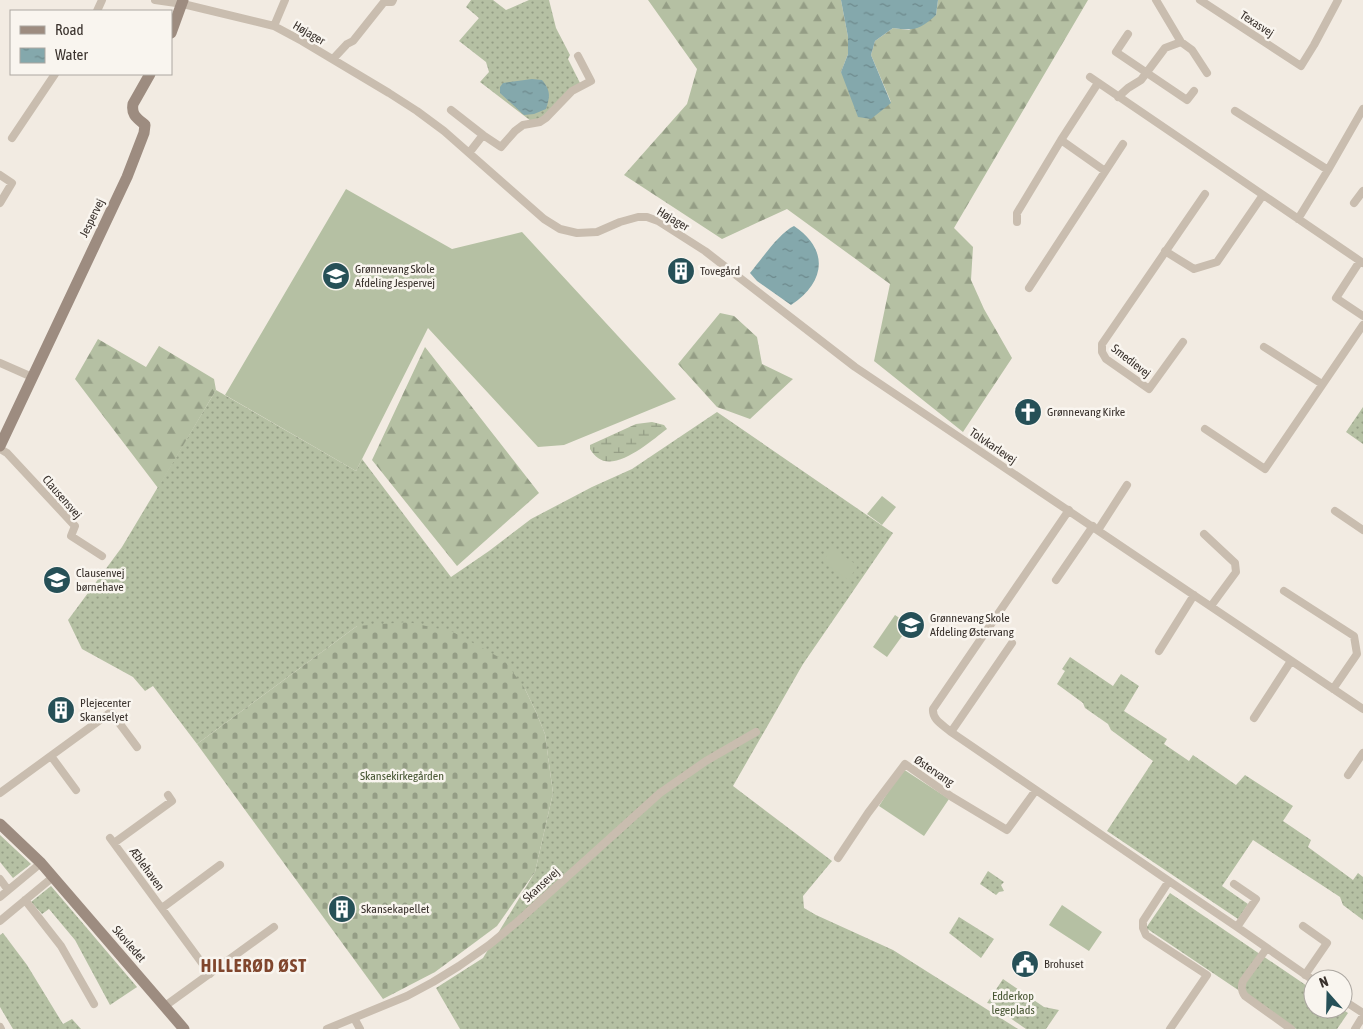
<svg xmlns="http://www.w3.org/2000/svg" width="1363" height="1029" font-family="'Asap Condensed',sans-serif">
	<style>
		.grass { fill: url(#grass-dots) }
		.forest { fill: url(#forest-firs) }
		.wetland { fill: url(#wetland-marsh) }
		.cemetery { fill: url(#cemetery-stones) }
		.garden { fill: #b5c0a3 }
		.water { fill: url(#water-ripples) }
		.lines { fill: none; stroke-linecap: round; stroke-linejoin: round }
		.street { stroke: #c9bdaf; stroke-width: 8 }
		.secondary { stroke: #9d8c80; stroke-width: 11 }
		.labels { text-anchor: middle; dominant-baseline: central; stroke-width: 5; stroke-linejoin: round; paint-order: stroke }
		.street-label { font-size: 12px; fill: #39312c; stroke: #f9f5ef }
		.poi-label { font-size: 12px; fill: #39312c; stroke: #f9f5ef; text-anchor: start }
		.park-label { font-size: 12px; fill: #465532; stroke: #f9f5ef }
		.district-label { font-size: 18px; font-weight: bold; letter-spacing: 1px; fill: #80462d; stroke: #f9f5ef }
	</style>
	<defs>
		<pattern id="grass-dots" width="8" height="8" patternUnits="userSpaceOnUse" patternTransform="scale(1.25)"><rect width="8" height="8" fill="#b5c0a3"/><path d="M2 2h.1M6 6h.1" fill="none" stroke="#949d85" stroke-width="1.8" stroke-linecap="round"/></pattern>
		<pattern id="forest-firs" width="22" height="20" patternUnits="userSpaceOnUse" patternTransform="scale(1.25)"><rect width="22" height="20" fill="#b5c0a3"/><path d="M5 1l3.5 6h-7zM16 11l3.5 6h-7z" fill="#949d85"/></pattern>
		<pattern id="wetland-marsh" width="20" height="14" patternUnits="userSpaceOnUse" patternTransform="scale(1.25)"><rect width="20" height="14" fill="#b5c0a3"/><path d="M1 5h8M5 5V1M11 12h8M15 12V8" fill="none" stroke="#949d85"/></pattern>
		<pattern id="cemetery-stones" width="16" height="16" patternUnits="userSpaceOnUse" patternTransform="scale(1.25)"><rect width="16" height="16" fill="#b5c0a3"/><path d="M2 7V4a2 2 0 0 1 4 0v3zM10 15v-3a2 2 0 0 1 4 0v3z" fill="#949d85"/></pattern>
		<pattern id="water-ripples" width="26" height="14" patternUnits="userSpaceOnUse" patternTransform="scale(1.25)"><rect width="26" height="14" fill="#84a8ac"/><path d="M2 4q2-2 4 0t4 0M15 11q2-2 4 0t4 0" fill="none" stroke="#6d898c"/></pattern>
	</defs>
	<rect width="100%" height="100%" fill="#f2ebe2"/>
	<path class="grass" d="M471 0H493L506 10 529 0H549L556 28 570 55 568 59 580 83 544 117 531 121 480 82 489 72 486 62 459 41 479 18 466 7Z
		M216 390 356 471 362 459 451 577 489 551 531 519 592 487 632 469 717 412 893 533 803 664 733 786 832 861 803 896 804 908 816 915 893 950 1018 1029H460L436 988 483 958 535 872 553 793 545 734 536 712 525 689 357 626 197 744 153 686 145 691 133 677 82 649 68 620 122 547Z
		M1363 407V444L1346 432Z
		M1070 657 1113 686 1121 674 1139 686 1124 711 1167 739 1164 744 1189 761 1193 755 1236 785 1245 775 1293 806 1283 821 1311 840 1308 847 1353 880 1358 873 1363 877V920L1343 905 1340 897 1253 840 1222 886 1248 904 1238 919 1107 831 1153 761 1111 730 1108 724 1085 708 1083 703 1057 684 1065 671 1062 669Z
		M0 835 31 864 13 878 0 862Z
		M988 871 1004 882 1001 885 1004 891 999 892 996 895 980 884Z
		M51 886 137 987 110 1005 75 940 49 909 42 914 31 902Z
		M1170 893 1313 990V1009H1342L1348 1013 1337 1029H1296L1146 928Z
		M959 917 994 939 981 958 949 933Z
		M3 933 27 965 63 1024 72 1019 81 1029H13L0 1007V935Z
		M1003 979 1044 1007 1059 1010 1046 1029H1026L1003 1013 996 1005 987 1003Z"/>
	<path class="forest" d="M648 0H841L848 37V54L841 72 891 102 871 55 875 41 893 28 909 30 936 15 938 0H1088L954 228 973 247 971 280 984 309 1012 358 963 432 874 361 890 284 787 209 722 239 624 175 687 104 697 69Z
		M720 313 734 316 757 337 762 364 793 379 750 419 717 407 678 364Z
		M98 339 146 367 159 346 214 379 216 390 158 488 75 379Z
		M425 347 539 493 457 566 372 460Z"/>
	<path class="wetland" d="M652 422 664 425 667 429C652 440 617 472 598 458 595 456 592 452 590 449V445L636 424Z"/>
	<path class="cemetery" d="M408 622 453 632 504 660 525 689 536 712 545 734 553 793 535 872 497 926 435 972 383 999 197 744 357 626Z"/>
	<path class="garden" d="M346 189 452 249 522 232 676 399 564 445 538 447 428 328 356 471 225 395Z
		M882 496 896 507 882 525 867 514Z
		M831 549H833L857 565V567L849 579H847L824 563 823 562Z
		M895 615 910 625 887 657 873 647Z
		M903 769 949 799 924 836 879 806Z
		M1062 905 1102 932 1089 951 1049 925Z"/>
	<path class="water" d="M841 0H938L936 15C920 30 913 31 893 28L875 41 871 55 891 103 871 119 858 117 841 72 848 54V37Z
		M532 79 542 80C551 91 550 96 546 109L534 114 524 115 500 93V87L503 83Z
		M794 226C830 250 825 283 791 305L757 281 750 273C761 260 779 233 794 226Z"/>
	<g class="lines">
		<path class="street" d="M155 0 183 4 274 26 302 41 389 93 417 111 444 131 544 219 560 229 577 233 597 232 620 222 638 217H647L658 221 705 251 855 367 1363 709
			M1156 0 1181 42 1192 50 1207 73
			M1200 0 1301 66 1314 45 1338 0
			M97 11 102 0
			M274 26 285 0
			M1128 34 1116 52 1187 100 1194 91
			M333 59 347 44 353 41 384 2H392L393 0
			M1090 77 1363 263
			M1118 97 1128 88 1141 80 1165 48 1181 42
			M451 110 483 135 469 153
			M1235 111 1328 170
			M483 135 501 147 515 131 523 125 540 122 546 118 572 91 591 81 578 56
			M12 138 55 74
			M1061 140 1105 171
			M0 175 12 183 0 203
			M1354 203 1363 191
			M1298 219 1328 170 1363 109
			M1017 222V213L1061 140 1098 83
			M1165 251 1194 269 1217 262 1263 195
			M1360 261 1336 298 1363 316
			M1029 288 1123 144
			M1183 342 1149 389 1106 359 1102 352V344L1205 194
			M1264 347 1322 384
			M0 363 32 377
			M1205 429 1265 469 1363 325
			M0 449 7 453 75 526 71 536 102 556
			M1069 510 933 709C932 720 943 725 951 732L1169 881 1237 927 1313 980
			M1335 511 1363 530
			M1098 530 1127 485
			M1204 534 1235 563 1236 572 1211 606
			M1056 580 1093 526
			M1284 591 1354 636 1357 654 1333 689
			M1159 651 1194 595
			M1254 718 1291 661
			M951 732 1012 643
			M51 756 76 790
			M1348 775 1363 753
			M0 793 111 712 137 747
			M110 838 210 974
			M114 843 172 801 168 795
			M838 858 868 813 905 764 952 797 1007 830 1036 790
			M0 879 8 890
			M1169 881 1143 921V928L1146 935 1207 975 1170 1029
			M1234 884 1256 899 1237 927
			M0 897 41 863
			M25 900 61 946 94 1004
			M162 908 220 865
			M0 921 53 877
			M1303 926 1327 943 1305 975
			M1267 948 1243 981C1241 987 1241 991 1245 996L1291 1029
			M1343 1000 1363 1013
			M165 1006 274 927
			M354 1018 360 1029
			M0 1027 1 1029
			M327 1029 407 996 433 982 459 966 489 945 517 922 660 793 706 761 756 732
			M1355 1029 1363 1016"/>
		<path class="secondary" d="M171 33 183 0
			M0 446 127 177 144 133 145 125C137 118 131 115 133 104L150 74
			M0 824 41 863 184 1029"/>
	</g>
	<defs>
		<g id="building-disc" transform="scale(1.4375)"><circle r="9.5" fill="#265057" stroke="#f9f5ef"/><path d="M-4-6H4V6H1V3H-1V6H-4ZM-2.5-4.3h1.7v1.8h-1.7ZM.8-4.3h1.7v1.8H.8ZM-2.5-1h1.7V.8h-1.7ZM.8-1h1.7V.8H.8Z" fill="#fff"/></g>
		<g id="school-disc" transform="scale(1.4375)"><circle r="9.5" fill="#265057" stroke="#f9f5ef"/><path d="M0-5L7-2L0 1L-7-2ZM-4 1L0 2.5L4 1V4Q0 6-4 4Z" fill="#fff"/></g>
		<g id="church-disc" transform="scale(1.4375)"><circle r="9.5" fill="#265057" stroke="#f9f5ef"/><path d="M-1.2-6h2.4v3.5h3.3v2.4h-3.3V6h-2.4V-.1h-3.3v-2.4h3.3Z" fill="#fff"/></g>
		<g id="civic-disc" transform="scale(1.4375)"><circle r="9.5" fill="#265057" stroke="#f9f5ef"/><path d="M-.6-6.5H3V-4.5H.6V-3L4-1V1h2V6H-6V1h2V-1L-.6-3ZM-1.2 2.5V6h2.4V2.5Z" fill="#fff"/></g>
	</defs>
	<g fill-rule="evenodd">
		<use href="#building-disc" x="681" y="271"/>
		<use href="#school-disc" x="336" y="276"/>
		<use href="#church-disc" x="1028" y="412"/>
		<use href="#school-disc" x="57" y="580"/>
		<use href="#school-disc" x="911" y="625"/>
		<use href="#building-disc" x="61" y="710"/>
		<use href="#building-disc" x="342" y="909"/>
		<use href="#civic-disc" x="1025" y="964"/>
	</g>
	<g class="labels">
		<g class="street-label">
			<text transform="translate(1257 24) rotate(33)">Texasvej</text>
			<text transform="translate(309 33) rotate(30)">Højager</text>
			<text transform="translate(92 218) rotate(-64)">Jespervej</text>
			<text transform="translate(673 219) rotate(30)">Højager</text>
			<text transform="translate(1131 361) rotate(38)">Smedievej</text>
			<text transform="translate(993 446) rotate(34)">Tolvkarlevej</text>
			<text transform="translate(62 497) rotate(49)">Clausensvej</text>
			<text transform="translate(934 771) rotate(34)">Østervang</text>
			<text transform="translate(147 869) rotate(54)">Æblehaven</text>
			<text transform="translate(541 885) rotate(-43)">Skansevej</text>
			<text transform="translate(129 944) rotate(49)">Skovledet</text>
		</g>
		<g class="poi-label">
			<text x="355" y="269">Grønnevang Skole<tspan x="355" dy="14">Afdeling Jespervej</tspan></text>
			<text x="700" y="271">Tovegård</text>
			<text x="1047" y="412">Grønnevang Kirke</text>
			<text x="76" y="573">Clausenvej<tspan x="76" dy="14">børnehave</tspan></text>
			<text x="930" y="618">Grønnevang Skole<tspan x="930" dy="14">Afdeling Østervang</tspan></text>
			<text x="80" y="703">Plejecenter<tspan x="80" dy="14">Skanselyet</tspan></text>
			<text x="361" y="909">Skansekapellet</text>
			<text x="1044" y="964">Brohuset</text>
		</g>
		<g class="park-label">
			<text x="402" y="776">Skansekirkegården</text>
			<text x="1013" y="996">Edderkop<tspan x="1013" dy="14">legeplads</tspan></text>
		</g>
		<g class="district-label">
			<text x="254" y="965">HILLERØD ØST</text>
		</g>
	</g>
	<rect x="10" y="10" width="162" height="65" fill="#f9f5ef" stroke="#aca7a1"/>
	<rect x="20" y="26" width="25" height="8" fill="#9d8c80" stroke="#aca7a1"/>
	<text x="55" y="35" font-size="15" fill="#39312c">Road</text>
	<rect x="20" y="48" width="25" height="15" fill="url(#water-ripples)" stroke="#aca7a1"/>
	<text x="55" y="60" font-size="15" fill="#39312c">Water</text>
	<g transform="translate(1328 994) rotate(340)"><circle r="24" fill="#f9f5ef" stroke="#aca7a1"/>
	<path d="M0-4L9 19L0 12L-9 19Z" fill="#265057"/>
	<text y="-8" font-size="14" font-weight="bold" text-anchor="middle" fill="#39312c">N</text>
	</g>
</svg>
